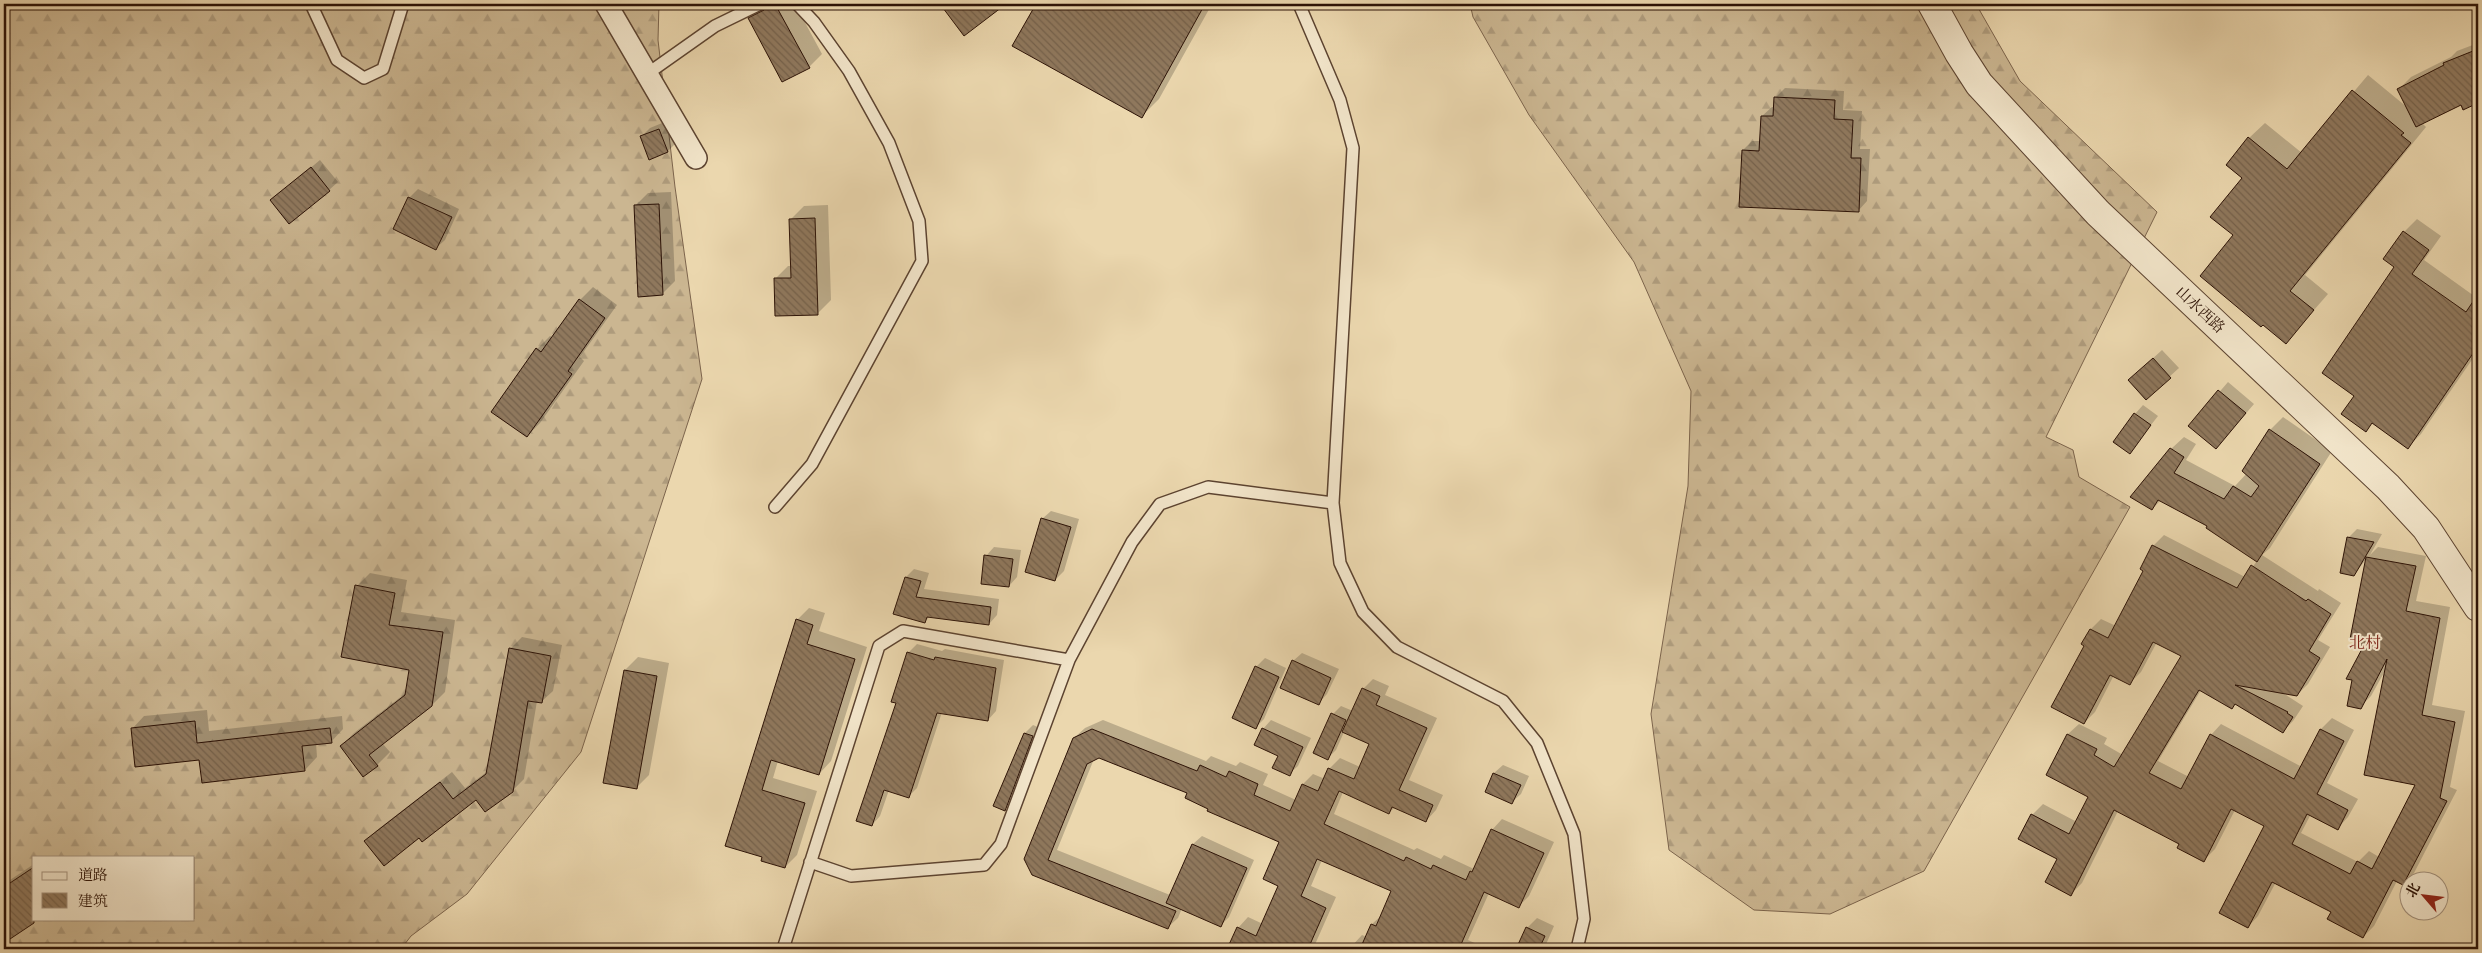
<svg xmlns="http://www.w3.org/2000/svg" width="2482" height="953" font-family="'Libre Bodoni','Noto Serif SC',serif">
	<style>
		.forest { fill: url(#forest-firs); stroke: #7c644c; fill-rule: evenodd }
		.shadow { fill: #0003 }
		.building { fill: url(#building-back-hatch); stroke: #2c1206 }
		.lines { fill: none; stroke-linecap: round; stroke-linejoin: round }
		.service-casing { stroke: #5c4330; stroke-width: 14 }
		.minor-casing { stroke: #5c4330; stroke-width: 24 }
		.tertiary-casing { stroke: #5c4330; stroke-width: 30 }
		.service { stroke: #f2e5ca; stroke-width: 11 }
		.minor { stroke: #f2e5ca; stroke-width: 21 }
		.tertiary { stroke: #f2e5ca; stroke-width: 28 }
		.labels { text-anchor: middle; dominant-baseline: central; stroke-width: 4; stroke-linejoin: round; paint-order: stroke }
		.street-label { font-size: 15px; fill: #2c1206; stroke: #f2e5ca }
		.neighbourhood-label { font-size: 16px; fill: #7a1f14; stroke: #f2e5ca }
	</style>
	<defs>
		<pattern id="forest-firs" width="22" height="20" patternUnits="userSpaceOnUse" patternTransform="scale(1.25)"><rect width="22" height="20" fill="#cbb691"/><path d="M5 1l3.5 6h-7zM16 11l3.5 6h-7z" fill="#ae9b7c"/></pattern>
		<pattern id="building-back-hatch" width="6" height="6" patternUnits="userSpaceOnUse" patternTransform="scale(1.25)"><rect width="6" height="6" fill="#8f785d"/><path d="M-1 5l2 2M0 0l6 6M5-1l2 2" fill="none" stroke="#75614b"/></pattern>
	</defs>
	<rect width="100%" height="100%" fill="#ebd7ae"/>
	<filter id="stains"><feTurbulence type="fractalNoise" baseFrequency=".004" numOctaves="4"/><feColorMatrix values="0 0 0 0 .2 0 0 0 0 .09 0 0 0 0 .02 0 0 0 .5 -.17"/></filter>
	<radialGradient id="worn" r=".72"><stop offset=".6" stop-color="#630" stop-opacity="0"/><stop offset="1" stop-color="#630" stop-opacity=".3"/></radialGradient>
	<path class="forest" d="M4 4H659L658 40 675 187 702 379 581 752 467 894 411 936 401 949H4ZM34 857H194V919H34Z
		M1470 4H1976L2020 81 2157 212 2046 437 2073 450 2079 477 2130 507 1924 871 1830 914 1754 910 1669 850 1651 714 1688 486 1691 391 1634 262 1529 115 1473 17Z"/>
	<path class="shadow" d="M766 4H795L822 54 809 67 750 18Z
		M941 4H1004L964 34Z
		M1037 4H1212L1159 99 1142 116 1014 45Z
		M2478 43V102L2463 108 2462 104 2422 123 2426 127 2305 275 2328 294 2286 342 2235 235 2249 138 2265 123 2302 153 2368 75 2408 108 2399 89 2411 77 2451 57 2457 51Z
		M1785 88 1844 91 1843 110 1862 111 1860 149H1870L1867 201 1858 211 1740 206 1743 150 1752 141H1761L1762 116 1772 107H1775V98Z
		M667 121 676 143 668 151 641 137 650 128Z
		M320 160 338 182 329 190 272 200Z
		M418 189 459 209 445 240 436 248 409 198Z
		M671 192 675 281 662 294 635 206 648 193Z
		M828 205 831 300 818 313 775 279 788 266H792L791 219 804 206Z
		M2417 219 2441 236 2424 260 2477 298 2478 296V351L2421 434 2408 447 2373 422 2366 430 2356 395 2396 267 2404 232Z
		M593 287 617 305 580 357 584 361 540 423 527 436 537 349 550 336 553 338 580 300Z
		M2162 350 2179 368 2146 398 2138 372Z
		M2228 382 2254 404 2224 439 2190 426Z
		M2143 405 2158 416 2130 452 2135 414Z
		M2283 417 2332 451 2270 548 2262 555 2318 591 2319 589 2341 603 2318 640 2330 647 2308 684 2297 695 2283 693 2303 706 2293 721 2282 732 2236 703 2231 708 2201 690 2158 761 2189 777 2211 735 2221 724 2302 767 2321 729 2332 718 2354 730 2327 783 2358 799 2348 817 2338 828 2311 814 2301 833 2358 862 2369 851 2379 857 2417 784 2386 669 2371 696 2360 707 2365 646 2367 558 2354 575 2348 538 2357 529 2382 534 2370 555 2378 547 2426 556 2416 601 2450 607 2432 705 2465 711 2450 787 2457 790 2414 873 2403 884 2397 881 2374 926 2363 937 2332 912 2276 882 2258 916 2248 927 2265 826 2235 810 2215 849 2204 860 2181 843 2118 811 2082 883 2071 894 2059 858 2032 815 2043 804 2077 822 2090 796 2047 774 2068 734 2079 724 2107 738 2104 744 2123 755 2183 656 2157 642 2141 672 2130 683 2114 675 2095 712 2084 723 2085 645 2091 629 2101 619 2116 626 2144 570 2142 569 2153 546 2164 535 2245 577 2257 561 2209 525 2161 500 2152 509 2171 449 2184 437 2196 444 2186 460 2235 486 2247 473 2244 471 2270 430Z
		M1051 511 1079 519 1064 571 1055 580 1042 519Z
		M994 547 1021 550 1017 577 1009 586 986 556Z
		M914 569 929 573 924 589 999 599 997 615 989 624 930 616 925 622 906 577Z
		M370 573 407 580 401 612 455 620 445 692 432 705 382 743 390 752 377 765 341 746 354 733 407 692 410 669 357 586Z
		M809 608 825 613 819 631 867 647 831 761 819 774 778 761 773 778 817 791 797 855 785 867 763 856 726 845 797 620Z
		M522 637 562 645 553 691 541 702 537 701 524 779 512 791 476 799 419 836 366 841 377 830 452 772 465 788 488 771 511 648Z
		M917 644 942 651 945 649 1004 660 996 711 988 720 942 712 917 788 909 796 889 790 880 816 872 825 908 653Z
		M1302 653 1339 669 1327 694 1319 703 1293 661Z
		M638 657 669 663 649 775 636 788 605 782 625 670Z
		M1265 658 1286 668 1264 719 1255 728 1256 667Z
		M1373 679 1389 686 1385 695 1437 718 1409 780 1443 795 1436 810 1426 821 1395 807 1389 813 1343 792 1334 814 1414 850 1417 848 1441 859 1444 855 1474 869 1492 830 1502 819 1554 842 1529 896 1519 906 1489 893 1468 940 1488 949H1349L1362 935 1367 937 1372 924 1382 915 1392 891 1322 860 1311 886 1336 897 1313 949H1228L1238 928 1248 917 1263 924 1280 885 1281 842 1209 808 1189 793 1099 757 1094 759 1057 850 1170 895 1193 844 1202 836 1254 860 1229 917 1220 926 1182 908 1178 918 1167 928 1032 874 1074 738 1085 728 1103 720 1206 761 1211 756 1236 766 1240 762 1268 774 1263 785 1296 800 1303 784 1313 774 1325 779 1330 768 1340 758 1360 767 1371 744 1344 732 1336 750 1328 758 1333 714 1341 706 1353 711 1363 689Z
		M207 710 209 731 342 716 343 729 331 742 316 743 317 757 305 770 200 758 132 729 144 716Z
		M1271 720 1311 738 1298 766 1289 774 1263 729Z
		M1033 725 1040 728 1013 801 1005 810 1025 733Z
		M1503 765 1529 776 1521 794 1512 802 1486 791 1494 773Z
		M34 864V919H37L4 941V884Z
		M1537 918 1554 926 1544 949H1518L1527 928Z
		M833 945 846 949H829Z"/>
	<path class="building" d="M767 4H775L810 68 782 82 748 18 764 10Z
		M940 4H1006L964 36Z
		M1036 4H1205L1142 118 1012 46Z
		M2478 49V103L2463 110 2461 105 2416 127 2397 89 2444 65 2443 63Z
		M2352 90 2404 133 2401 135 2411 143 2290 291 2314 310 2286 344 2263 325 2261 327 2200 276 2233 235 2210 217 2242 178 2226 165 2248 137 2287 169Z
		M1774 97 1835 100 1834 119 1853 120 1851 158H1861L1859 212 1739 207 1742 150 1759 151 1761 116H1773Z
		M659 129 668 152 649 160 640 136Z
		M311 167 330 191 289 224 270 200Z
		M408 197 452 217 436 250 393 229Z
		M659 204 663 295 638 297 634 205Z
		M815 218 818 315 775 316 774 278H791L789 219Z
		M2403 231 2429 250 2412 274 2466 312 2478 294V346L2408 449 2372 423 2366 432 2341 414 2354 396 2322 373 2394 267 2383 259Z
		M579 299 605 318 568 371 572 374 527 437 491 412 536 348 541 352Z
		M2153 358 2171 378 2146 400 2128 380Z
		M2218 390 2246 413 2216 449 2188 426Z
		M2134 413 2151 425 2130 454 2113 442Z
		M2269 429 2320 464 2257 562 2206 528 2207 526 2158 500 2152 510 2130 497 2170 448 2184 457 2174 473 2224 499 2233 486 2251 497 2259 486 2242 471Z
		M1041 518 1071 527 1055 581 1025 572Z
		M2347 537 2374 542 2354 576 2340 573Z
		M2152 545 2237 588 2251 565 2306 601 2308 599 2331 614 2309 651 2320 658 2297 696 2235 685 2288 712 2287 713 2293 717 2283 733 2235 704 2232 709 2199 690 2149 773 2181 789 2210 734 2294 779 2320 729 2344 741 2317 794 2348 810 2338 830 2307 814 2292 844 2350 874 2357 861 2372 869 2415 785 2364 775 2387 659 2361 709 2347 706 2352 680 2346 679 2363 647 2350 639 2366 557 2416 566 2406 611 2440 618 2422 715 2455 722 2440 798 2447 801 2403 885 2393 880 2363 938 2327 919 2331 912 2272 882 2248 928 2219 913 2264 826 2231 809 2204 862 2177 848 2179 844 2114 810 2071 896 2045 882 2057 859 2018 839 2031 814 2069 834 2088 797 2046 775 2067 734 2097 749 2094 755 2114 767 2181 656 2153 642 2130 685 2110 675 2084 724 2051 707 2084 646 2081 644 2090 629 2108 638 2143 571 2140 569Z
		M984 555 1013 559 1009 587 981 584Z
		M905 577 921 581 916 597 991 607 989 625 927 617 925 623 893 614Z
		M355 585 395 593 389 625 443 632 432 706 369 755 378 766 363 777 340 746 405 695 409 670 341 657Z
		M796 619 813 625 807 644 855 659 819 775 771 760 762 790 805 803 785 868 761 861 762 857 725 846Z
		M509 648 551 656 542 703 528 701 513 792 485 812 476 800 422 842 419 838 384 866 364 841 440 782 453 799 486 774Z
		M907 652 934 660 935 657 996 668 988 721 937 713 909 798 884 790 872 826 856 821 896 703 891 702Z
		M1292 660 1331 678 1319 705 1280 688Z
		M1255 666 1279 677 1256 729 1232 718Z
		M624 670 657 676 637 789 603 783Z
		M1362 688 1380 696 1376 705 1427 728 1399 790 1433 805 1426 822 1392 807 1389 814 1339 791 1324 824 1404 861 1406 857 1431 869 1433 865 1466 880 1470 871 1472 872 1491 829 1544 853 1519 908 1484 892 1459 949H1360L1371 924 1376 926 1391 891 1317 859 1301 896 1326 908 1308 949H1227L1237 927 1256 936 1278 886 1263 879 1279 842 1207 811 1208 809 1185 798 1187 793 1099 758 1087 764 1048 860 1176 911 1168 929 1032 875 1024 859 1073 738 1092 729 1197 771 1200 765 1226 777 1229 771 1258 784 1254 795 1290 811 1302 784 1318 791 1328 768 1354 779 1369 744 1342 732Z
		M1331 713 1346 720 1328 760 1313 753Z
		M195 721 197 743 330 728 332 743 302 746 305 771 202 783 199 760 135 767 131 728Z
		M1262 728 1303 747 1290 776 1272 768 1278 756 1254 745Z
		M1024 733 1033 736 1005 811 993 806Z
		M1493 773 1521 785 1512 804 1485 792Z
		M1192 844 1247 868 1221 927 1166 903Z
		M34 867V923L4 943V887Z
		M1526 927 1545 936 1539 949H1516Z"/>
	<g class="lines">
		<g class="service-casing">
			<path id="service" d="M311 4 337 60 364 78 383 69 403 4
				M1299 4 1340 100 1353 148 1333 503 1340 563 1363 612 1397 647 1503 701 1537 743 1574 834 1584 919 1577 949
				M647 74 715 26 760 4
				M775 507 812 464 922 261 919 221 889 143 849 71 814 22 797 4
				M810 862 851 876 984 865 1001 844 1069 660
				M783 949 879 646 903 631 1069 660 1132 542 1160 504 1208 487 1333 503"/>
		</g>
		<g class="minor-casing">
			<path id="minor" d="M606 4 696 158"/>
		</g>
		<g class="tertiary-casing">
			<path id="tertiary" d="M1932 4 1959 53 1979 84 2098 213 2388 487 2426 528 2478 607"/>
		</g>
		<use href="#service" class="service"/>
		<use href="#minor" class="minor"/>
		<use href="#tertiary" class="tertiary"/>
	</g>
	<g class="labels">
		<g class="street-label">
			<text transform="translate(2200 310) rotate(43)">山水西路</text>
		</g>
		<g class="neighbourhood-label">
			<text x="2365" y="643">北村</text>
		</g>
	</g>
	<rect width="2482" height="953" fill="none" stroke="#ebd7ae" stroke-width="20"/>
	<rect x="5" y="5" width="2472" height="943" fill="none" stroke="#2c1206" stroke-width="2.5"/>
	<rect x="10" y="10" width="2462" height="933" fill="none" stroke="#2c1206"/>
	<rect x="32" y="856" width="162" height="65" fill="#f2e5ca" stroke="#a3917c"/>
	<rect x="42" y="872" width="25" height="8" fill="#f2e5ca" stroke="#a3917c"/>
	<text x="78" y="880" font-size="15" fill="#2c1206">道路</text>
	<rect x="42" y="893" width="25" height="15" fill="url(#building-back-hatch)" stroke="#a3917c"/>
	<text x="78" y="906" font-size="15" fill="#2c1206">建筑</text>
	<g transform="translate(2424 896) rotate(298)"><circle r="24" fill="#f2e5ca" stroke="#a3917c"/>
	<path d="M0-4L9 19L0 12L-9 19Z" fill="#8f2418"/>
	<text y="-8" font-size="14" font-weight="bold" text-anchor="middle" fill="#2c1206">北</text>
	</g>
	<rect width="100%" height="100%" filter="url(#stains)"/>
	<rect width="100%" height="100%" fill="url(#worn)"/>
</svg>
